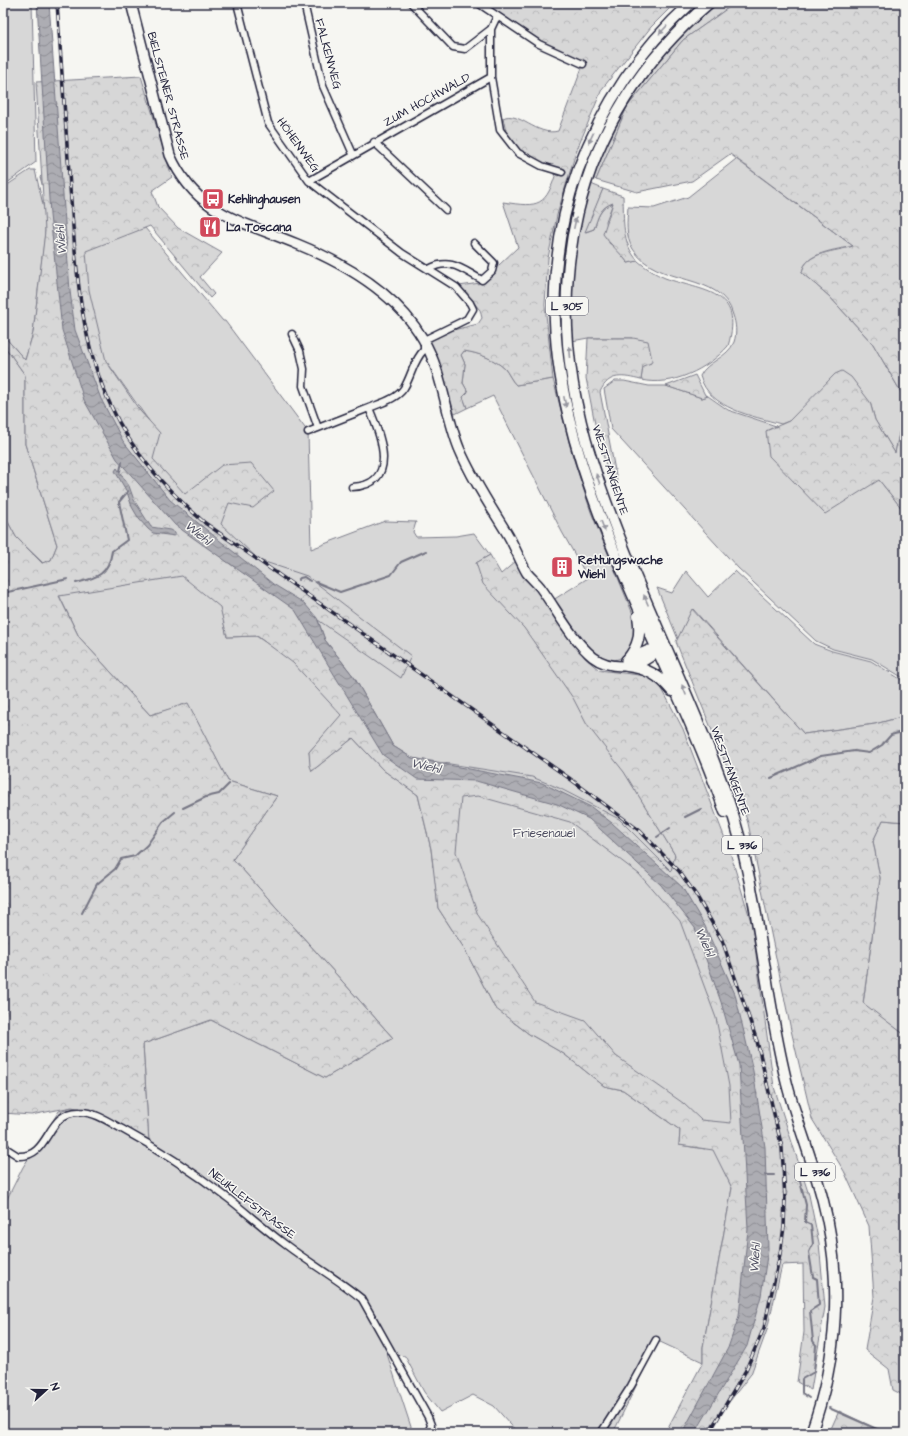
<svg xmlns="http://www.w3.org/2000/svg" width="908" height="1436" font-family="'Architects Daughter',sans-serif">
	<style>
		.green { fill: #d7d7d7; stroke: #7c7c89; fill-rule: evenodd }
		.forest { fill: url(#forest-crowns); stroke: #7c7c89; fill-rule: evenodd }
		.water { fill: url(#water-waves); stroke: #757583 }
		.lines { fill: none; stroke-linecap: round; stroke-linejoin: round }
		.stream { stroke: #757583; stroke-width: 2 }
		.minor-casing { stroke: #22223b; stroke-width: 9 }
		.secondary-casing { stroke: #22223b; stroke-width: 12 }
		.primary-casing { stroke: #22223b; stroke-width: 13 }
		.minor { stroke: #f6f6f2; stroke-width: 6 }
		.secondary { stroke: #f6f6f2; stroke-width: 9 }
		.primary { stroke: #f6f6f2; stroke-width: 10 }
		.rail-casing { stroke: #22223b; stroke-width: 3.5 }
		.rail { stroke: #f6f6f2; stroke-width: 2; stroke-dasharray: 6; stroke-linecap: butt }
		.oneway { fill: #9797a0 }
		.labels { text-anchor: middle; dominant-baseline: central; stroke-width: 3; stroke-linejoin: round; paint-order: stroke }
		.shield { fill: #f6f6f2; stroke: #626272; stroke-width: 1 }
		.shield-label { font-size: 11px; font-weight: bold; fill: #22223b }
		.street-label { font-size: 12px; fill: #22223b; stroke: #f6f6f2 }
		.poi-label { font-size: 12px; font-weight: bold; fill: #22223b; stroke: #f6f6f2; text-anchor: start }
		.park-label { font-size: 12px; fill: #4f4f62; stroke: #f6f6f2 }
		.water-label { font-size: 13px; font-style: italic; fill: #535365; stroke: #f6f6f2 }
	</style>
	<defs>
		<pattern id="forest-crowns" width="20" height="18" patternUnits="userSpaceOnUse"><rect width="20" height="18" fill="#d7d7d7"/><path d="M2 6a3 3 0 1 1 6 0M12 15a3 3 0 1 1 6 0" fill="none" stroke="#b8b8b9"/></pattern>
		<pattern id="water-waves" width="16" height="10" patternUnits="userSpaceOnUse"><rect width="16" height="10" fill="#adadb3"/><path d="M0 5q4-4 8 0t8 0" fill="none" stroke="#8c8c93"/></pattern>
	</defs>
	<rect width="100%" height="100%" fill="#f6f6f2"/>
	<filter id="ink" filterUnits="userSpaceOnUse"><feTurbulence type="fractalNoise" baseFrequency=".025" numOctaves="2"/><feDisplacementMap in="SourceGraphic" scale="8" xChannelSelector="R" yChannelSelector="G"/><feConvolveMatrix kernelMatrix="1 2 1 2 8 2 1 2 1" color-interpolation-filters="sRGB"/></filter>
	<g filter="url(#ink)">
		<path class="green" d="M3 3H32L36 162 3 186Z
			M717 3H735L683 40 627 107 596 180 592 177C601 158 608 137 618 118 641 72 679 36 717 3Z
			M150 102 143 229 145 228 223 321H225L308 432 311 549 385 521 416 522 413 532 416 537 456 536 474 533 490 555 476 563 572 685 675 855 672 870 724 959 736 1188 723 1169 732 1188 703 1347V1362L658 1341 616 1427 611 1433H518L494 1406 473 1395 440 1412 424 1392 405 1356 387 1354 413 1433H3V1207L23 1167 59 1111 72 1107 91 1111 149 1142 143 1044 211 1020 325 1078 393 1038 233 859 277 796 228 781 188 704 150 715 79 637 59 595 180 576 43 309 46 198 40 177 108 109ZM107 362 149 421 112 378ZM221 609 277 650 256 636 227 637ZM298 668 330 687 421 787 433 859V867L431 849 418 795 383 770 353 738 312 771 309 752 342 715ZM435 877 495 1008 464 948 438 908ZM513 1022 680 1123 705 1149 679 1145 680 1130 623 1090 604 1086 564 1054 529 1034Z
			M736 159 853 246C837 250 804 252 802 273L829 296 873 344 905 399V426L900 429 895 453 875 420 870 402 789 421 781 424C753 416 709 409 700 376 707 361 728 358 734 342 737 333 736 324 733 315 722 271 656 287 633 249 625 237 627 221 628 207L654 208 688 197Z
			M30 170H35L44 209 46 225 33 333 25 360 3 335V188Z
			M591 184 603 189 586 232 594 229C598 217 600 208 613 203L606 221 609 243 617 249 628 263 638 261C646 268 655 274 665 278 703 292 745 289 728 346 708 369 672 387 641 380L643 365 651 363 633 338H588L572 341C569 291 572 232 591 184Z
			M3 344 25 375V444L57 545 51 560 43 563 16 537 3 513Z
			M464 351C479 353 495 359 505 369 509 374 511 380 516 385L553 379 573 457 591 512 637 624C636 630 636 637 634 643 629 657 613 665 599 657 585 649 563 614 553 600L588 578 562 532 493 396 467 408 463 397 468 392 463 383 465 364 461 355Z
			M615 381H624L649 386H666L702 398 708 396 728 410 776 426 766 431 879 480 903 510 905 508V679L872 659 833 649 816 641 738 568 611 429 604 389Z
			M686 571 708 597 735 571 814 644 832 651 871 661 905 682V716L875 724 804 734 693 609 678 639 657 588 672 593Z
			M883 820 905 822V1035L863 1004 880 878 873 841Z"/>
		<path class="forest" d="M480 3H675L651 27 602 89 576 152 557 215 548 258 545 305 553 379 516 385C511 380 509 374 505 369 495 359 478 353 464 351L461 355 465 364 463 383 468 392 463 397 467 408 453 415 444 379 430 342 431 339 449 331 478 324 482 318 480 310 459 286 480 283 518 247 503 202C540 208 546 206 557 170L521 155 506 132 503 118C518 110 537 137 558 131L583 65 536 41Z
			M735 3H905V399L873 344 829 296 802 273C805 251 837 252 853 246L730 154 692 181 637 192 596 180 627 107 683 40Z
			M141 76 172 177 152 191 158 207 178 228 222 253 200 277 214 294 210 298 150 226 86 251 89 290 106 361 140 411 160 433 153 459 185 494 222 465 251 463 274 491 253 508 229 503 221 524 259 560 307 576 411 656 401 678 318 620 325 640 354 677 393 746 412 758 532 777 559 788 619 819 671 871 675 855 624 772 587 725 573 698 524 628 483 584 476 563 490 555 501 574 516 561 585 658 599 670 647 676 661 687 683 729 729 849 752 925 774 1087 809 1195 819 1243 825 1307 811 1390 797 1382 804 1332 803 1264 782 1265 767 1330 751 1374 705 1433H665L703 1362V1347L732 1188 713 1150 679 1145 680 1130 623 1090 604 1086 564 1054 529 1034 495 1008 464 948 438 908 431 849 418 795 383 770 353 738 312 771 310 766 309 752 341 715 293 663 257 636 227 637 220 607 182 576 59 596 79 637 150 715 188 703 228 781 277 796 233 859 393 1038 325 1078 211 1020 143 1044 149 1143 91 1111 72 1107 31 1115 3 1113V513L16 537 42 563 51 560 57 545 25 444V375L3 344V335L25 360 33 333 45 231 36 82ZM478 796 570 822 639 874 680 921 716 1018 729 1086 731 1123 701 1120 683 1103 616 1056 585 1020 535 1002 478 915 456 852 461 798Z
			M603 189 623 196C624 219 621 243 638 261L628 263C620 252 610 245 603 234L613 203C600 207 598 217 594 229L585 232Z
			M588 338H633L648 341 652 360 651 363 643 366 641 380C624 376 609 372 600 392L617 481 609 476 596 429 586 378Z
			M842 371 851 377 870 402 875 420 895 453 900 429 905 426V508L903 510 879 480 825 514 769 456 766 431 789 421 835 374Z
			M695 375 705 395 708 396 702 398 666 386Z
			M692 609 804 734 875 724 905 716V822L883 820 873 841 880 878 863 1003 905 1035V1396L893 1390 889 1369 865 1350 874 1297 869 1226 844 1171 812 1119 791 1030 748 823 738 794 676 642Z
			M839 1411 885 1433H829Z"/>
		<path class="water" d="M37 3H49L70 291 75 330 101 399 123 441 170 500 273 584 304 603 317 618 325 640 354 677 393 746 412 758 542 783 591 807 612 823 682 887 705 926 735 994 753 1071 765 1147 768 1249 761 1296 747 1346 695 1433H682L728 1348 739 1316 748 1229 739 1065 721 1002 695 928 661 885 589 819 557 804 476 781 417 779 383 755 295 610 175 525 117 459 84 400 62 330 50 215Z
			M117 468 129 486 134 500 151 527 170 530 175 533V536L153 533 148 529 139 519 132 507 127 492 115 471Z"/>
		<g class="lines">
			<path class="stream" d="M120 471 122 462
				M298 580 300 578 304 577 310 581
				M316 582 340 592 391 575 401 562 426 551
				M76 583C97 578 109 574 112 551L127 540 119 502 128 491
				M3 593 68 579
				M771 778 821 756 854 751 869 753 882 745 891 735 905 731
				M183 808 206 797 219 794 229 784
				M685 817 701 809
				M657 837 670 828
				M82 913 97 884 115 869 121 859 135 856 147 845 163 822 175 812
				M765 1175H774
				M795 1176 799 1177 806 1205 805 1222 811 1225 813 1244 809 1252 813 1277 817 1279 819 1305 810 1311 813 1341 816 1345 814 1372 802 1379V1393L809 1398
				M829 1408 879 1430 891 1433"/>
			<g class="minor-casing">
				<path id="minor" d="M237 3 268 123 309 181 402 253 456 287 470 303 473 309 467 319 424 340V350C413 361 412 375 404 388 397 399 381 403 369 408 381 436 400 485 352 487
					M304 3 323 86 353 154
					M411 3 453 47 465 49 491 29
					M478 3 539 44 583 64
					M497 16 491 29V77L500 130 518 153 542 166 562 172
					M374 142 446 210
					M309 181 491 77
					M429 269C450 257 463 270 482 280L492 271 494 263 474 243
					M292 334 300 351 304 369 303 386 318 428
					M308 432 369 408
					M3 1143 7 1149 18 1156C51 1158 45 1111 80 1112 95 1112 109 1122 122 1129 159 1149 195 1173 229 1199 248 1214 266 1230 286 1245 311 1264 338 1279 362 1299L428 1417 431 1425 428 1433
					M601 1433 631 1386 656 1340"/>
			</g>
			<g class="secondary-casing">
				<path id="secondary" d="M131 3 170 155C197 215 242 221 297 244 346 264 396 293 423 339 443 373 445 413 459 448 472 479 491 507 508 535 515 547 520 561 527 573 531 578 536 582 540 587 557 610 571 639 593 657 602 664 611 666 622 666 636 667 654 658 660 645
					M626 660 649 650 661 652"/>
			</g>
			<g class="primary-casing">
				<path id="primary" d="M691 3C640 49 602 106 578 170 495 399 654 605 725 812
					M709 3C570 121 537 291 592 461 629 577 688 685 728 800 760 892 763 990 787 1084 797 1123 813 1161 823 1201 843 1278 838 1358 811 1433
					M627 660C639 646 641 634 638 616
					M627 666C647 668 660 676 672 691"/>
			</g>
			<use href="#minor" class="minor"/>
			<use href="#secondary" class="secondary"/>
			<use href="#primary" class="primary"/>
			<g class="rail-casing">
				<path id="rail" d="M57 3C61 64 66 126 70 187 76 262 78 337 111 406 132 453 167 490 205 523L569 778 640 831 679 871 696 895 722 940 757 1041 782 1148 785 1199 784 1227 780 1254 764 1328 745 1372 709 1433"/>
			</g>
			<use href="#rail" class="rail"/>
		</g>
		<defs><path id="oneway-solid" d="M-6-.8H1V-3.2L6.5 0L1 3.2V.8H-6Z"/></defs>
		<g class="oneway">
			<use href="#oneway-solid" transform="translate(663 30) rotate(133)"/>
			<use href="#oneway-solid" transform="translate(591 138) rotate(115)"/>
			<use href="#oneway-solid" transform="translate(575 223) rotate(-78)"/>
			<use href="#oneway-solid" transform="translate(570 352) rotate(-95)"/>
			<use href="#oneway-solid" transform="translate(565 402) rotate(78)"/>
			<use href="#oneway-solid" transform="translate(598 479) rotate(-110)"/>
			<use href="#oneway-solid" transform="translate(603 526) rotate(69)"/>
			<use href="#oneway-solid" transform="translate(646 600) rotate(-113)"/>
			<use href="#oneway-solid" transform="translate(684 690) rotate(-112)"/>
		</g>
	</g>
	<defs>
		<g id="bus-square" transform="scale(1.15)"><rect x="-9" y="-9" width="18" height="18" rx="4" fill="#d1495b" stroke="#f6f6f2"/><path d="M-5-6H5V4H4V6H2V4H-2V6H-4V4H-5ZM-3.5-4V0h7V-4ZM-3.5 1.2v1.5H-2V1.2ZM2 1.2v1.5H3.5V1.2Z" fill="#fff"/></g>
		<g id="restaurant-square" transform="scale(1.15)"><rect x="-9" y="-9" width="18" height="18" rx="4" fill="#d1495b" stroke="#f6f6f2"/><path d="M-5-6h1v4h1v-4h1v4h1v-4h1v5L-1.5 .5V6h-2V.5L-5-1ZM5-6V6H3V1.5H1.5Q1.5-4 5-6Z" fill="#fff"/></g>
		<g id="building-square" transform="scale(1.15)"><rect x="-9" y="-9" width="18" height="18" rx="4" fill="#d1495b" stroke="#f6f6f2"/><path d="M-4-6H4V6H1V3H-1V6H-4ZM-2.5-4.3h1.7v1.8h-1.7ZM.8-4.3h1.7v1.8H.8ZM-2.5-1h1.7V.8h-1.7ZM.8-1h1.7V.8H.8Z" fill="#fff"/></g>
	</defs>
	<g fill-rule="evenodd">
		<use href="#bus-square" x="213" y="199"/>
		<use href="#restaurant-square" x="210" y="227"/>
		<use href="#building-square" x="562" y="567"/>
	</g>
	<g class="labels">
		<g class="shield">
			<rect x="546" y="297" width="42" height="18" rx="3"/>
			<rect x="722" y="836" width="40" height="18" rx="3"/>
			<rect x="795" y="1163" width="40" height="18" rx="3"/>
		</g>
		<g class="shield-label">
			<text x="567" y="306">L 305</text>
			<text x="742" y="845">L 336</text>
			<text x="815" y="1172">L 336</text>
		</g>
		<g class="street-label">
			<text transform="translate(328 54) rotate(75)">FALKENWEG</text>
			<text transform="translate(168 96) rotate(75)">BIELSTEINER STRASSE</text>
			<text transform="translate(427 100) rotate(-29)">ZUM HOCHWALD</text>
			<text transform="translate(298 145) rotate(54)">HÖHENWEG</text>
			<text transform="translate(610 470) rotate(72)">WESTTANGENTE</text>
			<text transform="translate(730 771) rotate(70)">WESTTANGENTE</text>
			<text transform="translate(252 1204) rotate(38)">NEUKLEFSTRASSE</text>
		</g>
		<g class="poi-label">
			<text x="228" y="199">Kehlinghausen</text>
			<text x="226" y="227">La Toscana</text>
			<text x="578" y="560">Rettungswache<tspan x="578" dy="14">Wiehl</tspan></text>
		</g>
		<g class="park-label">
			<text x="544" y="833">Friesenauel</text>
		</g>
		<g class="water-label">
			<text transform="translate(61 240) rotate(-95)">Wiehl</text>
			<text transform="translate(198 533) rotate(39)">Wiehl</text>
			<text transform="translate(426 766) rotate(13)">Wiehl</text>
			<text transform="translate(705 942) rotate(66)">Wiehl</text>
			<text transform="translate(755 1258) rotate(-86)">Wiehl</text>
		</g>
	</g>
	<rect width="908" height="1436" fill="none" stroke="#f6f6f2" stroke-width="16"/>
	<rect x="8" y="8" width="892" height="1420" fill="none" stroke="#22223b" stroke-width="1.5" filter="url(#ink)"/>
	<g transform="translate(46 1390) rotate(69)" stroke="#f6f6f2" stroke-width="3" paint-order="stroke">
	<path d="M0-3L7 15L0 10L-7 15Z" fill="#22223b"/>
	<text y="-6" font-size="11" font-weight="bold" text-anchor="middle" fill="#22223b">N</text>
	</g>
</svg>
